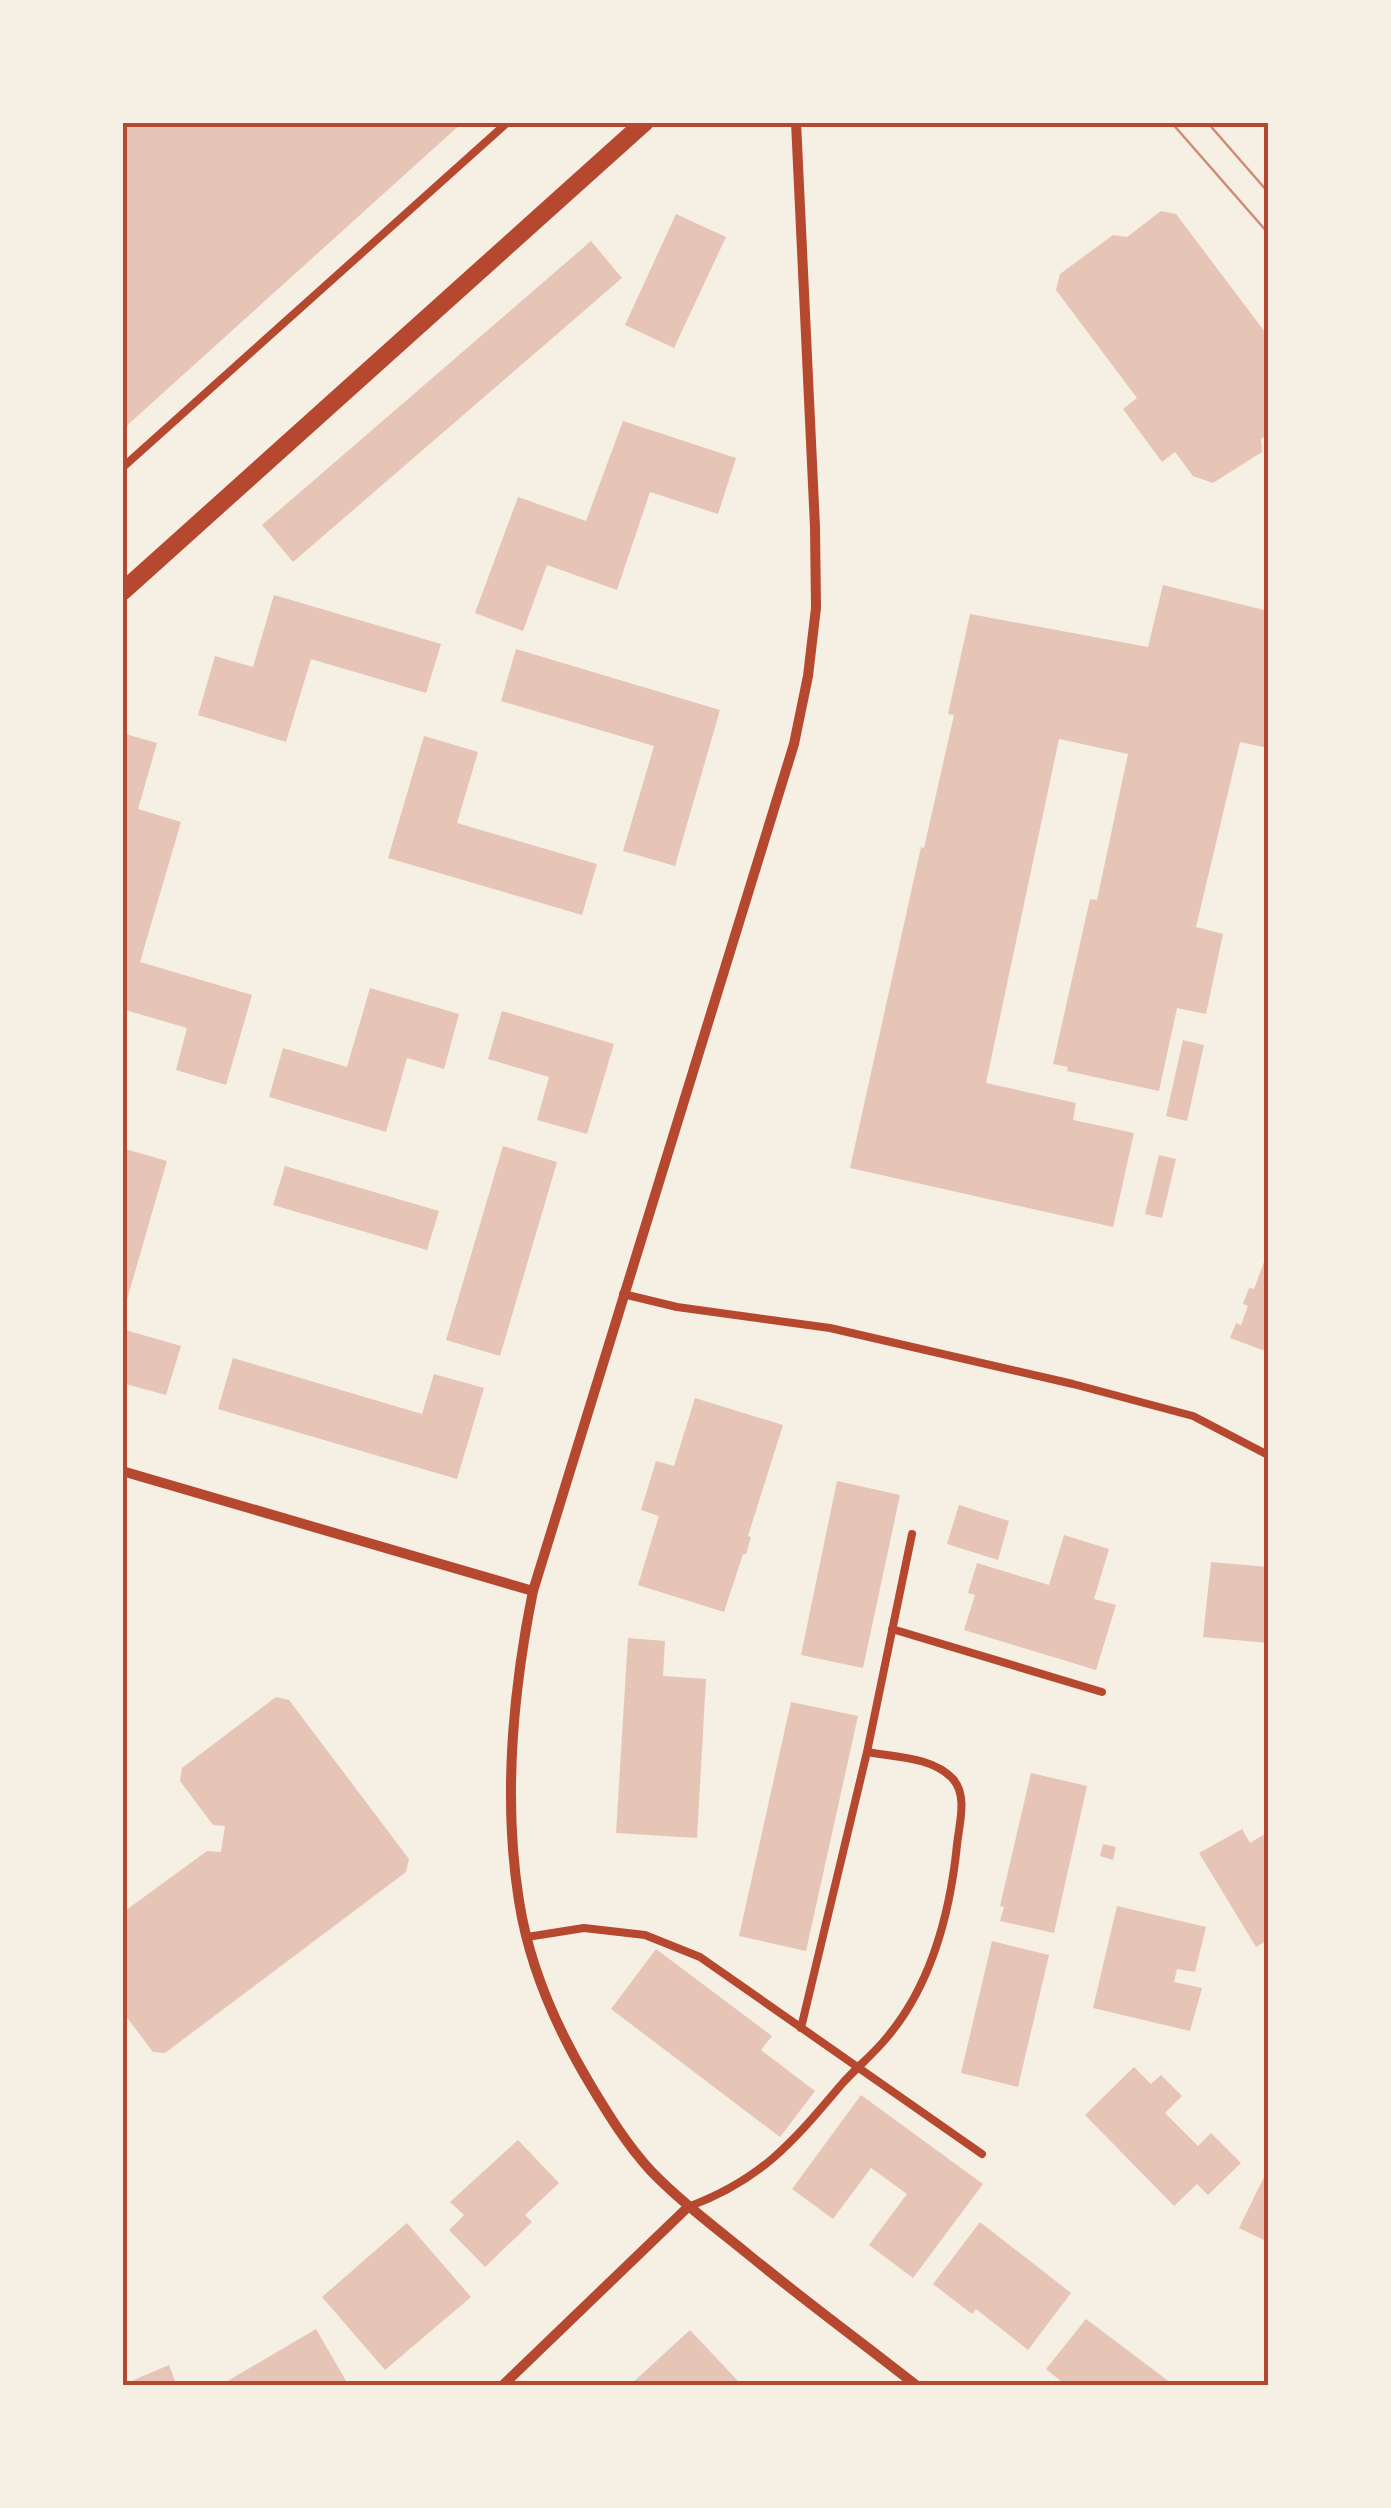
<svg xmlns="http://www.w3.org/2000/svg" width="1391" height="2508" font-family="'Zilla Slab',serif">
	<style>
		.building { fill: #e6c5b7 }
		.lines { fill: none; stroke-linecap: round; stroke-linejoin: round }
		.service { stroke: #b5482f; stroke-width: 8 }
		.minor { stroke: #b5482f; stroke-width: 10 }
		.tertiary { stroke: #b5482f; stroke-width: 18 }
		.tram { stroke: #cf8b77; stroke-width: 2.5 }
		.neatline { fill: none; stroke: #b5482f; stroke-width: 4 }
	</style>
	<rect width="100%" height="100%" fill="#f6efe4"/>
	<path class="building" d="M122 122H463L122 430Z
		M1161 211 1176 214 1268 336V434L1261 439 1262 452 1213 483 1193 476 1175 452 1162 462 1123 409 1137 398 1056 290 1060 274 1113 235 1127 237Z
		M676 214 726 237 674 348 625 325Z
		M591 241 622 278 293 562 262 525Z
		M623 421 736 458 718 514 650 492 617 590 547 565 523 631 475 613 518 497 586 521Z
		M1163 585 1268 611V748L1240 742 1196 927 1223 934 1206 1014 1177 1008 1159 1091 1067 1071 1068 1067 1053 1064 1090 899 1097 900 1128 754 1059 739 986 1083 1076 1103 1073 1120 1134 1133 1113 1227 850 1168 921 847 924 848 954 715 948 714 970 614 1148 647Z
		M274 595 441 644 426 693 311 659 286 742 198 715 215 656 253 667Z
		M516 649 720 710 675 866 623 851 654 746 501 701Z
		M122 733 157 743 138 809 181 822 140 962 252 995 226 1085 176 1070 187 1028 122 1009Z
		M424 736 478 752 457 823 597 864 582 915 388 858Z
		M370 988 459 1014 444 1069 407 1058 386 1132 269 1097 283 1048 347 1067Z
		M502 1011 614 1044 587 1134 537 1120 549 1077 488 1059Z
		M1183 1040 1204 1045 1187 1121 1166 1116Z
		M503 1146 557 1162 500 1356 446 1340Z
		M122 1148 167 1161 124 1310H122Z
		M1159 1155 1176 1159 1162 1218 1145 1214Z
		M285 1166 439 1211 427 1250 273 1205Z
		M1268 1251V1352L1230 1338 1236 1323 1241 1325 1248 1306 1243 1304 1249 1288 1254 1289Z
		M122 1329 181 1346 166 1395 122 1383Z
		M233 1358 422 1414 434 1374 484 1388 457 1479 218 1409Z
		M695 1398 783 1425 748 1536 751 1537 746 1554H743L724 1612 638 1585 659 1516 641 1510 656 1461 674 1466Z
		M837 1481 900 1495 863 1668 801 1655Z
		M959 1505 1009 1521 998 1560 947 1544Z
		M1064 1535 1109 1549 1094 1599 1116 1605 1096 1670 964 1630 975 1595 968 1593 977 1563 1049 1585Z
		M1211 1562 1268 1567V1643L1203 1637Z
		M628 1638 665 1641 663 1676 706 1679 697 1838 616 1833Z
		M276 1697 289 1700 409 1859 406 1872 165 2053 153 2052 122 2011V1913L207 1851 221 1852 225 1826 213 1825 180 1781 182 1768Z
		M791 1702 858 1716 806 1951 739 1936Z
		M1031 1773 1087 1786 1054 1933 1000 1921 1004 1907 1000 1906Z
		M1242 1829 1250 1843 1268 1832V1940L1256 1947 1199 1853Z
		M1103 1844 1116 1847 1113 1860 1100 1856Z
		M1117 1906 1206 1927 1195 1972 1177 1969 1174 1982 1202 1988 1190 2031 1093 2008Z
		M992 1941 1049 1955 1018 2087 961 2073Z
		M656 1949 772 2036 761 2050 815 2091 780 2137 611 2009Z
		M1134 2067 1151 2084 1161 2075 1182 2096 1165 2113 1198 2146 1211 2133 1241 2163 1208 2195 1197 2184 1174 2206 1085 2115Z
		M861 2095 983 2184 913 2278 869 2245 907 2194 871 2168 833 2219 792 2189Z
		M518 2140 559 2183 525 2215 532 2222 485 2267 449 2230 464 2215 450 2202Z
		M1264 2177 1268 2179V2242L1239 2228Z
		M980 2222 1071 2293 1028 2350 976 2309 972 2314 933 2284Z
		M407 2223 471 2297 385 2370 322 2297Z
		M1086 2319 1175 2386H1067L1046 2369Z
		M316 2329 349 2386H219Z
		M690 2330 738 2381 734 2386H629Z
		M169 2365 177 2386H122V2385Z"/>
	<g class="lines">
		<path class="service" d="M122 468 508 122
			M623 1294 677 1307 830 1328 1073 1384 1193 1416 1268 1455
			M892 1629 1102 1692
			M867 1752 912 1534
			M527 1937 584 1928 645 1935 700 1957 982 2154
			M688 2207C761 2180 792 2143 841 2085 854 2070 870 2057 883 2042 931 1988 950 1914 957 1845 959 1824 968 1796 953 1779 933 1757 895 1757 867 1752L801 2028"/>
		<path class="minor" d="M796 122 815 527 816 608 808 676 794 744 533 1591C513 1690 503 1800 519 1901 529 1965 557 2029 590 2084 608 2114 627 2145 651 2171 681 2202 716 2228 749 2255 804 2300 861 2342 917 2386
			M122 1471 533 1591
			M502 2386 688 2207"/>
		<path class="tertiary" d="M122 592 645 122"/>
		<path class="tram" d="M1171 122 1268 233
			M1207 122 1268 192"/>
	</g>
	<rect width="1391" height="2508" fill="none" stroke="#f6efe4" stroke-width="250"/>
	<rect x="125" y="125" width="1141" height="2258" class="neatline"/>
</svg>
